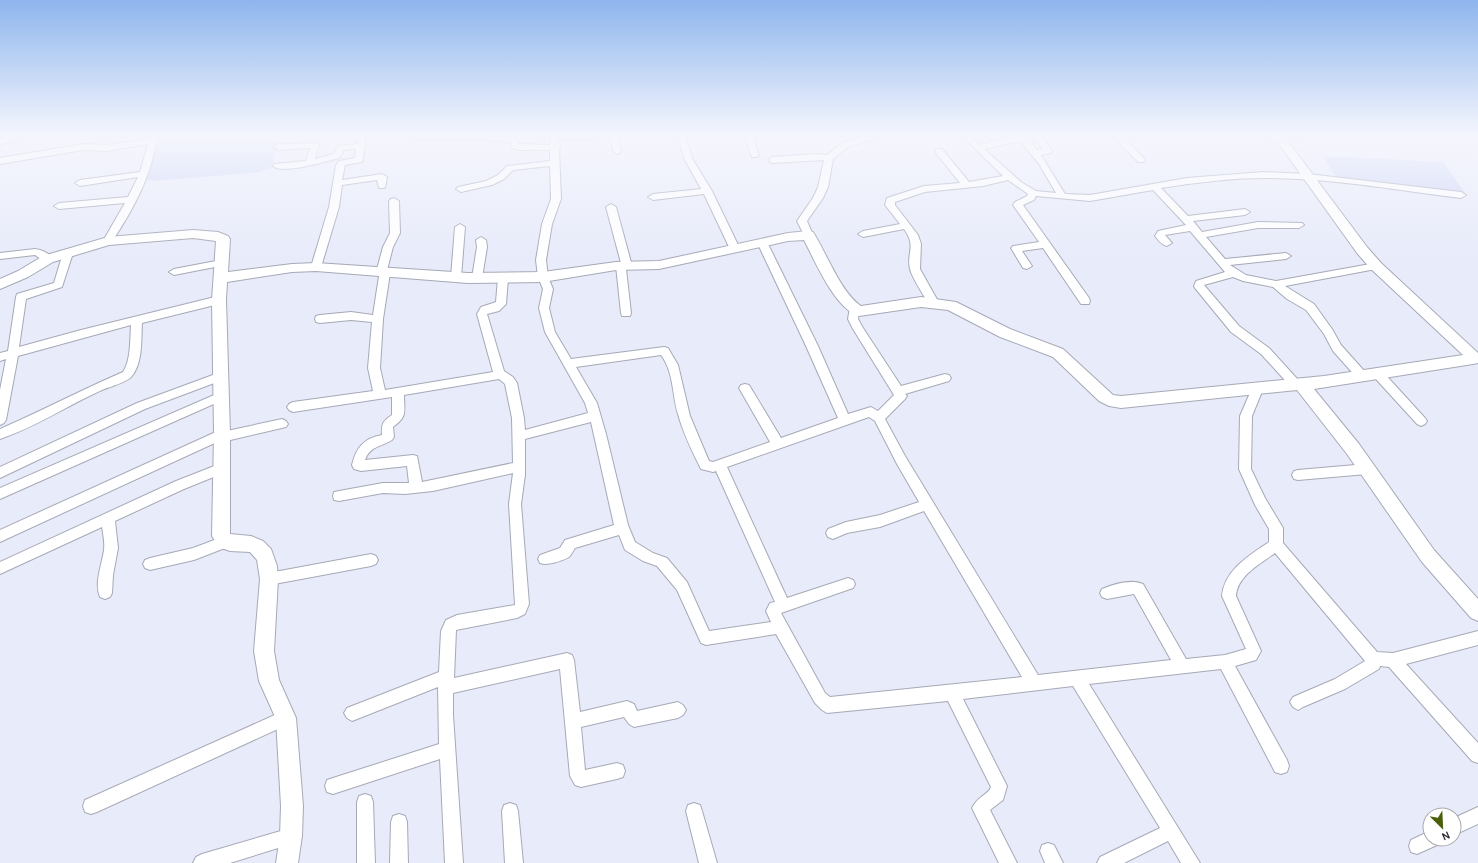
<svg xmlns="http://www.w3.org/2000/svg" width="1478" height="863" font-family="Karla,sans-serif">
	<style>
		.green { fill: #ced6f6 }
		.lines { fill: none; stroke-linecap: round; stroke-linejoin: round }
		.street-casing { stroke: #a6a9b6; stroke-width: 2 }
		.secondary-casing { stroke: #a6a9b6; stroke-width: 2 }
		.street { fill: #fff; fill-rule: evenodd }
		.secondary { fill: #fff; fill-rule: evenodd }
	</style>
	<rect width="100%" height="100%" fill="#e8ebfa"/>
	<path class="green" d="M161 135H282L271 169 262 170 261 172 153 181V180H146Z
		M1323 156 1443 162 1465 193 1337 179Z"/>
	<g class="lines">
		<g class="street-casing">
			<path id="street" d="M18 135 21 136 22 138 21 140 0 144V138Z
				M149 135H157C153 174 133 210 111 243L108 244 103 241 125 203 59 209 54 206 59 203 128 197 138 177 80 186 75 183 80 180 140 172 148 144 107 151 83 150 0 164V158L83 144 107 145 148 139Z
				M358 135H366L363 160 362 162 345 165 342 180 382 174 387 177 385 188H379L377 180 342 185 339 207 321 267 320 269H312L311 267 329 207 336 165 339 161 355 158 356 149 344 150 339 158C327 161 282 175 273 166L274 164 306 161 310 148 278 150 274 147 278 144 318 143 319 145 315 159 333 154 338 146 357 144Z
				M417 135H484L515 138 518 141 519 144 550 145 551 135H607L603 138 559 140 560 148 559 150 561 199 552 224 546 260 548 277 553 289 549 308 555 332 571 359 664 347 668 348 678 365 690 416 709 461 713 462 770 442 739 388 741 385 745 384 749 385 781 438 838 418 806 346 757 242 759 240H765L767 242 818 346 848 414 871 407 878 411 894 395 853 329 848 319 850 307H858L859 310 858 319 863 328 901 386 945 374 949 375 951 378 949 381 905 394 907 396 905 399 885 419 905 456 1038 675 1171 660 1134 594 1107 599 1102 597 1100 593 1102 589C1114 584 1131 579 1143 584L1186 659 1225 655 1246 649 1222 596C1224 570 1250 555 1269 542V529L1255 505 1239 469 1240 416 1253 386 1257 385 1261 386 1263 389 1252 416 1251 469 1265 498 1283 528V543L1377 652 1393 653 1478 631V645L1406 664 1478 743V763L1472 761 1389 667 1380 666 1379 669 1345 689 1303 707 1298 710 1293 707 1290 702 1293 697 1335 679 1365 661 1275 553C1260 564 1237 576 1236 596L1261 651 1256 660 1235 666 1287 760 1289 766 1287 772 1281 774 1275 772 1221 669 1089 684 1200 863H1181L1168 841 1124 863H1097L1100 857 1160 828 1073 686 963 699 1007 786 1003 800 990 810 1017 863H999L972 808C977 797 989 794 991 787L948 701 827 713 822 710 815 703 776 634 706 645 701 643 677 590 657 566 643 561 625 550 619 535 575 548C573 551 571 555 569 557 562 561 547 566 540 563L538 559 540 555 560 548 565 540 614 525 591 422 525 439V475L521 504 529 604 525 614 517 618 456 630 454 678 567 653 572 655 574 660 580 712 627 701 634 704 637 711 678 702 683 705 686 710 683 715 678 718 634 727 629 724 624 717 581 727 585 770 617 763 623 765 625 771 623 777 617 779 581 787 575 785 570 776 560 669 453 693V715L463 863H445L440 759 333 794 327 792 325 786 327 780 333 778 439 744 438 687 352 721 347 718 344 713 347 708 439 672 441 631 446 620 457 615 515 605 509 504 513 473 433 491 405 494 383 493 339 501 334 500 333 496 334 492 339 491 383 483H409L407 466 361 471 354 469 352 465C356 448 364 438 382 435 381 424 383 421 392 415V397L293 412 289 410 287 407 289 404 293 402 373 391 368 368 372 322 351 320 320 323 316 322 315 319 316 316 320 315 351 312 373 315 379 276 376 273 383 247 390 233 389 201 391 199 394 198 399 201 400 233 393 247 387 270 390 273 383 319 380 368 385 390 493 372 477 314 481 307 496 302 498 278 503 275 508 278 506 304 499 311 487 314 504 371 513 377 517 383 524 418 525 430 588 413 585 403 545 332 539 308 543 289 538 277 536 260 542 224 551 199 550 166 513 170 504 179 492 185 461 192 456 189 458 187 486 181 498 175 507 166 550 161V150H519L512 148 510 142 472 139 414 140 413 138 414 136ZM661 355C674 372 672 395 678 414 683 433 692 451 701 469L713 472 716 471 775 602 770 603 766 611 771 622 709 631 687 582 667 558 653 553 635 542 628 525 606 434 597 403 576 367ZM499 379 505 384 512 418 513 463 422 482 417 456 413 455 365 460C370 446 381 447 392 440L394 437 393 427C408 416 404 412 404 395ZM869 417 875 421 897 464 919 502 880 515 846 522 828 529 826 533 828 537 833 539 847 533 880 527 924 511 1022 677 830 697 825 693 781 613 853 588 855 584 853 580 848 578 787 598 727 467Z
				M610 135H618L621 151 620 153 617 154 613 151Z
				M677 135H685L693 160 712 191 740 249 738 251 735 252 730 249 704 194 653 200 648 197 653 194 701 189 685 160Z
				M744 135H752L759 155 758 157H752L751 155Z
				M868 135H880L879 137 848 147 833 159 828 187 823 198 807 221 813 235 808 238 805 237 797 221 813 198 818 187 824 160 772 163 768 160 772 157 814 154 827 155 842 143Z
				M961 135H969L980 145C990 142 1017 133 1027 138 1031 140 1034 147 1037 150L1042 149 1033 135H1041L1052 151 1051 153 1041 155 1065 194 1090 195 1187 178 1263 172 1308 174 1461 192 1466 195 1461 198C1396 190 1330 178 1264 178 1232 178 1193 183 1161 188L1188 216 1245 209 1250 212 1245 215 1193 221 1202 232 1258 222 1302 223 1304 225 1299 228H1258L1206 237 1225 259 1286 253 1291 256 1286 259 1230 265 1246 275 1276 281 1376 263 1380 264 1381 266 1376 269 1285 286 1314 304 1332 329 1341 345 1366 373 1368 376 1366 379 1362 380 1358 379 1333 351 1324 334 1306 310 1287 299 1273 287 1243 281 1233 277 1204 285 1239 326 1269 348 1300 382 1302 385 1300 388 1296 389 1292 388 1261 354 1231 332 1195 288 1194 286 1196 281 1225 272 1190 231 1165 235 1172 243 1167 246C1162 245 1158 240 1155 236L1158 231 1186 225 1153 190 1090 201 1036 196 1034 200 1023 205 1089 298 1090 301 1089 304H1081L1043 248 1022 251 1032 266 1027 269 1023 268 1011 248 1013 246 1039 242 1013 205 1015 202 1027 196 1028 194 1008 180 983 186 925 192 895 202V205L918 235 921 244 920 269 939 303 938 306H930C925 297 912 278 910 269 906 253 917 247 904 229L863 237 858 234 863 231 900 224 885 205 887 198 924 186 960 183 936 153 935 151 936 149H942L969 182 1003 176ZM1016 142H1021L1039 164 1056 193 1036 191 1021 182 984 149Z
				M1111 135H1120L1144 158 1145 160 1144 162H1138Z
				M1272 135H1307L1303 138 1275 139 1272 138Z
				M611 204 616 207 632 266 631 268 626 269 631 313 630 316H622L621 313 616 266 621 263 606 207Z
				M460 224 465 227 461 277 456 280 451 277 455 227Z
				M481 237 486 240 487 247 482 278 477 281 472 278 477 247 476 240Z
				M35 249C42 250 49 253 53 259L52 261H44L35 255 0 259V253Z
				M68 250 73 253 62 287 26 299 19 347 81 330 219 296 223 297 224 300 223 303 219 304 142 323C141 339 143 362 132 376 128 382 109 387 102 390 68 405 36 427 0 439V429C42 411 81 390 123 372 131 360 130 340 131 325L18 356 6 420 4 423 0 425V390L6 359 0 361V353L8 351 16 297 17 294 54 283 63 253Z
				M221 260 226 263 225 265 174 275 169 272 174 269Z
				M1378 370 1382 371 1425 418 1427 421 1425 424 1421 426 1417 424 1374 377 1372 374 1374 371Z
				M221 372 225 373 227 376 225 379 145 409 0 478V467L137 403Z
				M221 392 225 393 227 396 225 399 0 499V488Z
				M282 419 286 421 288 424 286 427 222 442 219 441 0 542V530L218 431 222 429 227 431Z
				M222 463 226 464 228 468 226 472 184 489 115 521 118 548 113 575 112 593 110 597 105 599 100 597C94 583 102 564 104 550 105 542 103 534 102 527L0 574V562L176 481Z
				M1367 464 1371 465 1373 469 1371 473 1367 474 1298 480 1294 479 1292 475 1294 471 1298 470Z
				M225 536 230 538 232 542 230 546 194 560 150 570 145 568 143 564 145 560 150 558 193 548Z
				M371 554 376 556 378 560 376 564 371 566 269 585 264 583 262 579 264 575 269 573Z
				M286 710 291 713 294 718 291 723 97 812 91 814 85 812 83 806 85 800Z
				M365 794 371 796 373 802 375 863H357V802L359 796Z
				M510 803 516 805 518 811 523 863H505L502 811 504 805Z
				M694 803 700 805 702 811 717 863H699L686 811 688 805Z
				M1478 807V824L1454 835V818Z
				M399 814 405 816 407 822 408 863H390L391 822 393 816Z
				M291 828 297 830 299 836 297 842 291 844 230 863H193L196 857 202 854Z
				M1430 831V839H1439L1437 845 1417 854 1411 852 1409 846 1411 840Z
				M1048 843 1054 845 1063 863H1045L1040 851 1042 845Z"/>
		</g>
		<g class="secondary-casing">
			<path id="secondary" d="M1263 135H1280L1287 140 1367 247 1381 263 1478 353V363L1473 364 1314 389 1359 444 1434 550 1478 599V621L1471 618 1422 562 1347 454 1297 390 1121 408 1109 406 1099 401 1053 357 1000 337 948 310 921 307 859 316C835 309 815 261 804 240L788 241 659 269 616 270 543 282 468 283 316 271 292 272 227 282 226 300 230 434V534L251 536 263 541 271 549 277 566 278 579 274 651 279 680 296 718 303 806 302 836 298 863H276L280 836 281 806 276 719 259 681 254 651 260 579 257 560 250 552 230 551 219 547 212 536 214 434 212 300 216 241 193 238 109 245 53 262 28 277 0 289V279L18 271 43 256 108 237 193 230 218 232 228 236 230 239 228 272 292 264 316 263 468 273 543 272 616 262 659 261 788 233 808 231 813 232C826 252 841 293 861 306L921 297 956 302 1010 329 1063 349 1113 395 1121 396 1324 376 1463 355 1371 269 1357 253 1279 144 1272 139 1265 137Z"/>
		</g>
		<use href="#street" class="street"/>
		<use href="#secondary" class="secondary"/>
	</g>
	<linearGradient id="sky" x2="0" y2="1"><stop stop-color="#8eb5ed"/><stop offset="0.53" stop-color="#f5f6fd"/><stop offset="1" stop-color="#f5f6fd" stop-opacity="0"/></linearGradient>
	<rect width="1478" height="255" fill="url(#sky)"/>
	<g transform="translate(1442 827) rotate(156)"><circle r="19" fill="#ffffff" stroke="#a9a9ab"/>
	<path d="M0-3L7 15L0 10L-7 15Z" fill="#495f09"/>
	<text y="-6" font-size="11" font-weight="bold" text-anchor="middle" fill="#27282e">N</text>
	</g>
</svg>
